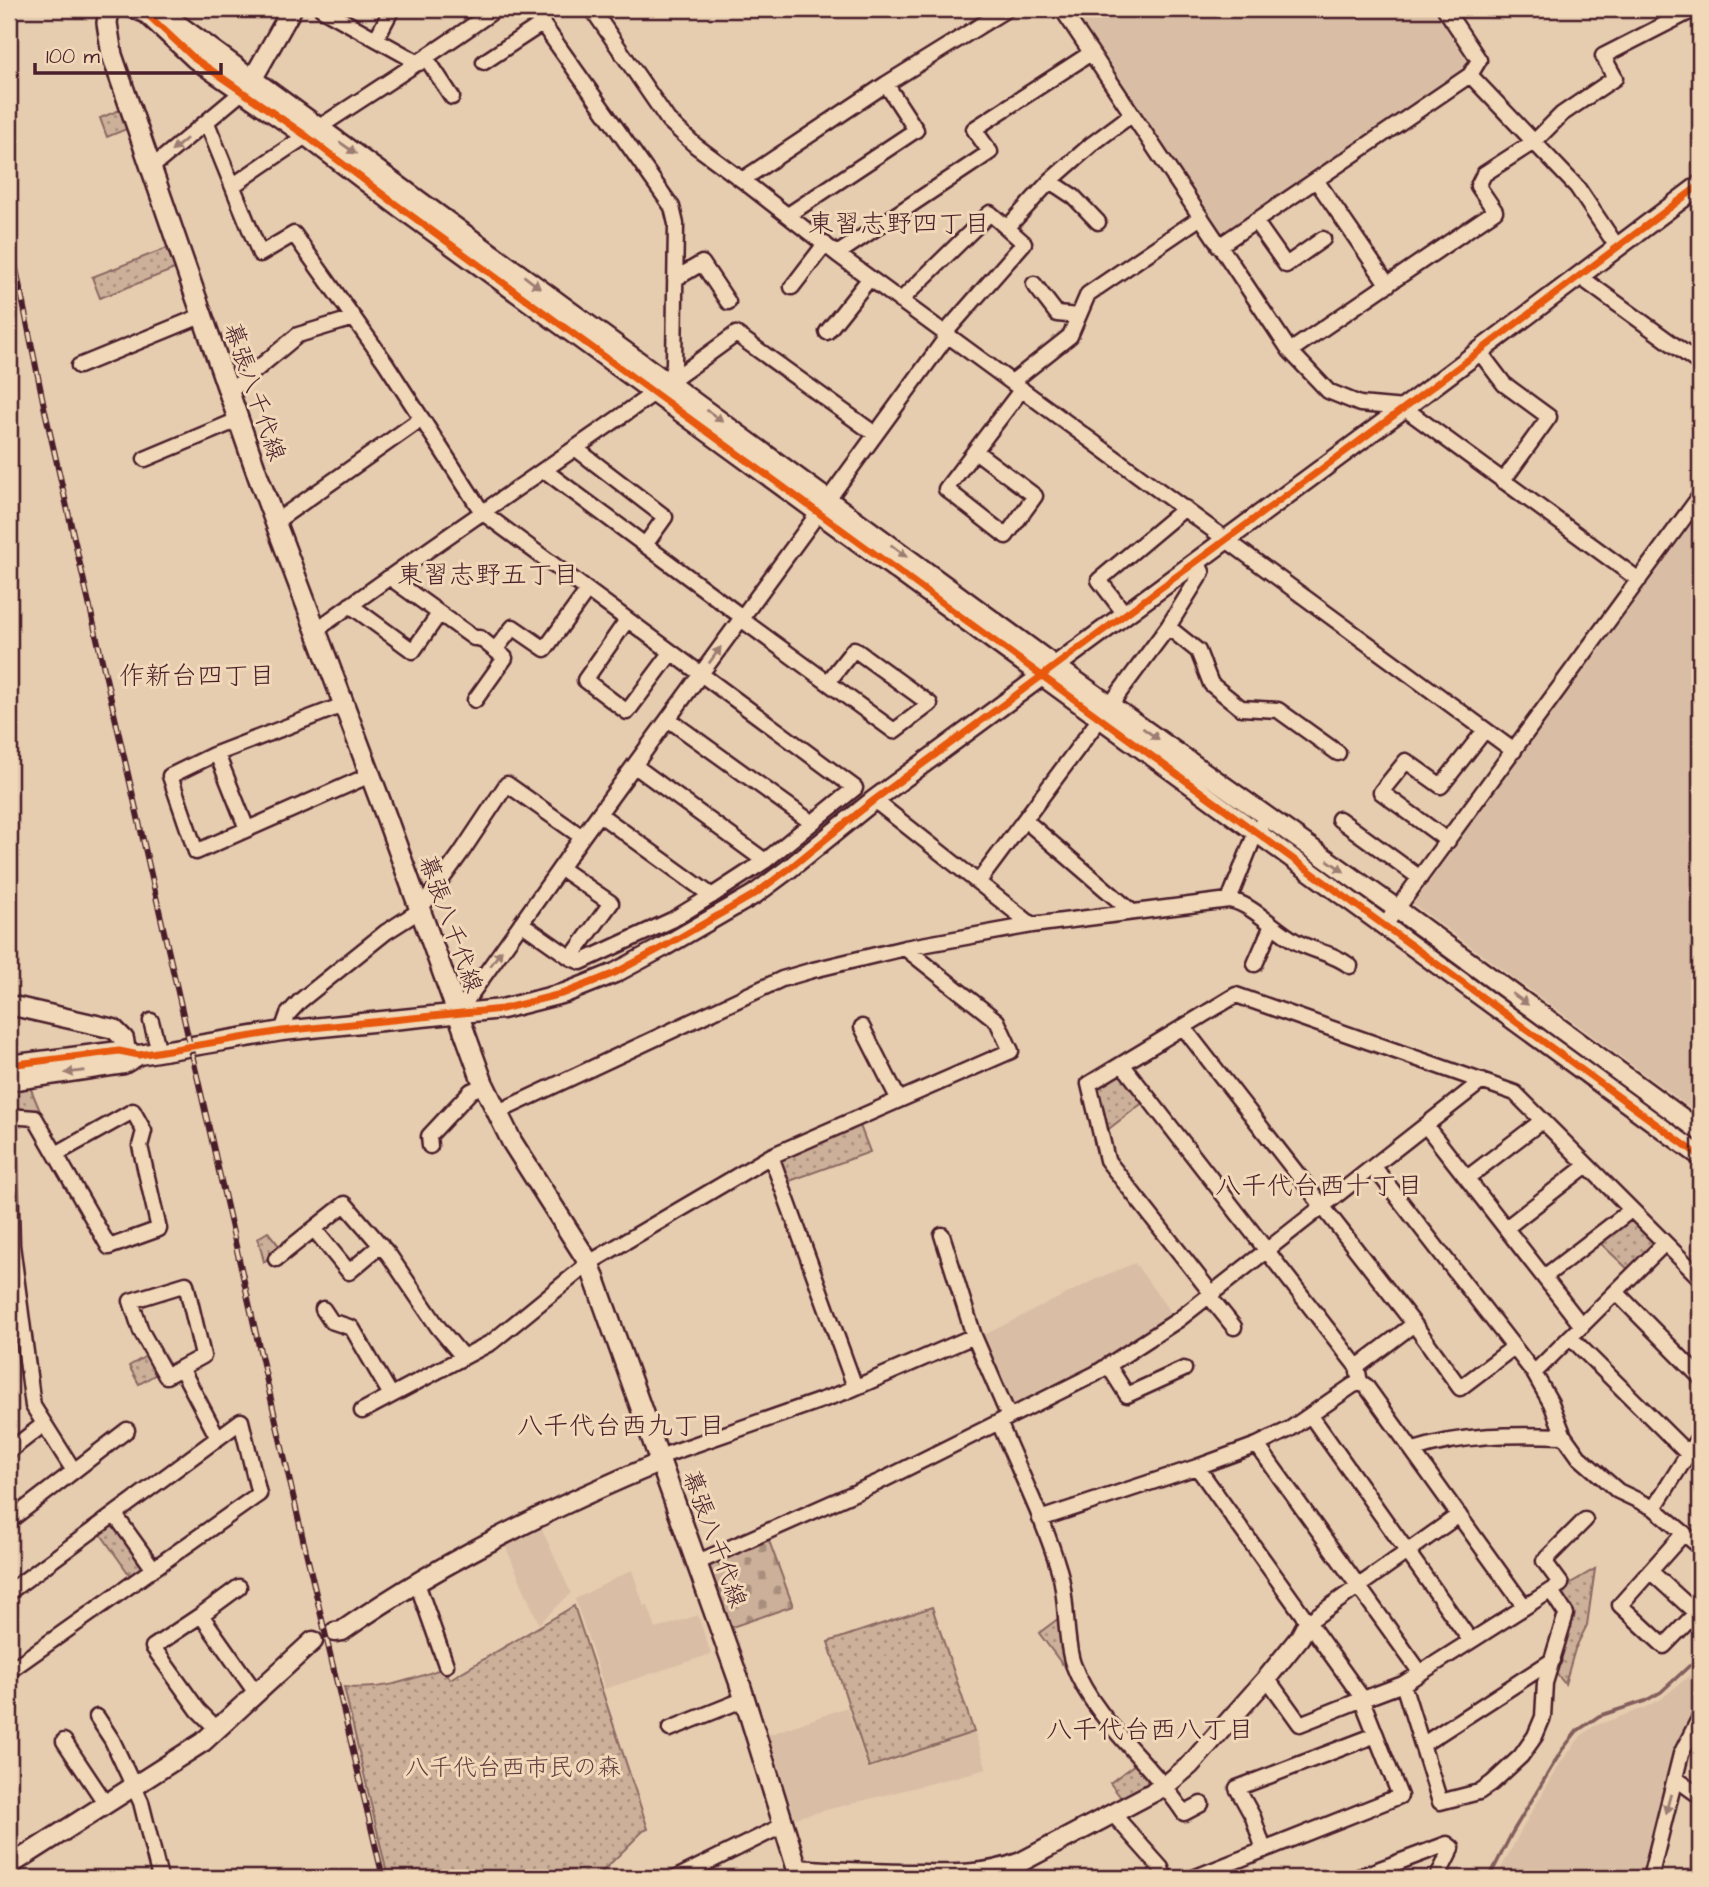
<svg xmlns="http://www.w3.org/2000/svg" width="1709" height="1887" font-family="'Architects Daughter','Klee One',sans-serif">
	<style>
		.built { fill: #d9bea5 }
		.grass { fill: url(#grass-dots); stroke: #8b6862; stroke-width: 2 }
		.cemetery { fill: url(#cemetery-stones); stroke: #8b6862; stroke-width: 2 }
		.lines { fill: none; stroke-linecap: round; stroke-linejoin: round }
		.stream { stroke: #825d5b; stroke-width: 3.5 }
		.minor-casing { stroke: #4a1f2b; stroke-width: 19 }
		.tertiary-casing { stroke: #4a1f2b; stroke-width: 23 }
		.secondary-casing { stroke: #4a1f2b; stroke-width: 24 }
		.minor { stroke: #f0d8b8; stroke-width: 14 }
		.tertiary { stroke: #f0d8b8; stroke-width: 18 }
		.secondary { stroke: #f0d8b8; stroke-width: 19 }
		.rail-casing { stroke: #4a1f2b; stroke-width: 6 }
		.rail { stroke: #f0d8b8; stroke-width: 3.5; stroke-dasharray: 10; stroke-linecap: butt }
		.cycleway-casing { stroke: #f0d8b8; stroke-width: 11 }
		.cycleway { stroke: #e8590c; stroke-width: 7 }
		.oneway { fill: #9d7c72 }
		.labels { text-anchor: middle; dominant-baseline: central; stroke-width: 6; stroke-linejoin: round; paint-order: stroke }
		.street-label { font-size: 24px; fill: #4a1f2b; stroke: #f0d8b8 }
		.park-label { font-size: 24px; fill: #643c41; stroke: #f0d8b8 }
		.neighbourhood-label { font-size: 26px; fill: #4a1f2b; stroke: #f0d8b8 }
	</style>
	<defs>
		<pattern id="grass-dots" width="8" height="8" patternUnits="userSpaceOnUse" patternTransform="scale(1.75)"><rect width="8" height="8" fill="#ccb099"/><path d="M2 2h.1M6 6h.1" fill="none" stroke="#a88f7d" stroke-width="1.8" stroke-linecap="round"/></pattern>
		<pattern id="cemetery-stones" width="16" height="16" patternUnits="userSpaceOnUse" patternTransform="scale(1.75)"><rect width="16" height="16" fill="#ccb099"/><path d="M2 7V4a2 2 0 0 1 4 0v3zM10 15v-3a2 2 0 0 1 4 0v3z" fill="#a88f7d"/></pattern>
	</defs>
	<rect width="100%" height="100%" fill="#e6cdb0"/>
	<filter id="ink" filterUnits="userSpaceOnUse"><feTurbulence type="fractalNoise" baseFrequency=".0143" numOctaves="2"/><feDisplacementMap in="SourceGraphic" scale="14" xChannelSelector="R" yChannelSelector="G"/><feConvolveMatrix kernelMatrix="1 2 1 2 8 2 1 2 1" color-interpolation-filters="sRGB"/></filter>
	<g filter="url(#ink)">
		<path class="built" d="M1073 9H1433L1468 61 1462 71 1222 236Z
			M1700 509V1115L1413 904Z
			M1135 1263 1173 1316 1093 1369 1010 1409 978 1338 1096 1279Z
			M540 1525 571 1593 539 1624 504 1543Z
			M632 1570 644 1606 648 1605 656 1629 698 1615 711 1654 605 1689 575 1599Z
			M1700 1667V1708L1676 1753 1644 1878H1496L1522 1829 1560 1763 1581 1736 1594 1726 1644 1708 1662 1698Z
			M847 1707 868 1769 975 1733 987 1769 795 1818 768 1735Z"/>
		<path class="grass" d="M122 109 129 128 107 137 100 118Z
			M167 248 175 269 100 298 92 277Z
			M1119 1072 1123 1074 1145 1101 1106 1131 1096 1091 1098 1086Z
			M30 1087 40 1111 17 1110 13 1106 10 1094 15 1089Z
			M859 1123 870 1152 787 1182 781 1166 783 1156Z
			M1626 1219H1632L1655 1242V1246L1630 1271 1598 1241Z
			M268 1232 281 1248 264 1262 258 1238Z
			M148 1355 158 1373 139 1384 129 1366Z
			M113 1523 145 1564 144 1569 131 1577 100 1533Z
			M1595 1569 1587 1625 1575 1649 1565 1684 1554 1671 1560 1589Z
			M574 1606 648 1829 643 1831 596 1878H388L344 1687C382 1691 406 1681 441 1669L450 1679Z
			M932 1607 974 1732 869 1767 828 1642Z
			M1063 1615 1068 1660 1062 1664 1039 1633Z
			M1135 1764 1147 1779V1783L1140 1790 1122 1799 1110 1783Z"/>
		<path class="cemetery" d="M768 1538 793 1606 729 1628 707 1566Z"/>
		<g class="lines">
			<path class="stream" d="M1489 1878 1512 1833 1562 1750 1577 1731 1599 1716 1645 1701 1661 1692 1700 1656"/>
			<g class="minor-casing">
				<path id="minor" d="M322 9 419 63
					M532 9 672 207 676 224 674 365 669 384
					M592 9 668 120 696 146 742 180 886 84 1007 9
					M1062 9 1290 351 1328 391 1360 404 1404 408 1639 580
					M376 39 392 9
					M427 59 452 97
					M484 62 543 23
					M1470 75 1577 187 1618 248
					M207 123 260 254 294 234 385 362 482 512 855 788 765 861 716 893 672 920 581 962 571 958 521 923
					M151 168 242 92
					M742 180 837 254 1514 751
					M1316 180 1388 285
					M1050 181 1074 197 1098 222
					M234 185C320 124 411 70 496 9
					M788 215 916 130 886 84
					M1255 221 1286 265 1323 239
					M1219 246 1470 75 1479 60 1445 9
					M837 254 990 152 974 129 1091 53
					M1579 276 1700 364
					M675 279 702 263 728 302
					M1034 284 1057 314 1078 316
					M792 287 825 244
					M900 301 990 213 1007 228
					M827 332 870 278
					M945 333 1024 243 1007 228 1050 181 1092 144 1131 115
					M1290 351 1495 211 1478 186 1484 174 1535 141 1562 114 1615 78 1603 56 1695 9
					M1479 351 1504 384 1549 417 1503 481
					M79 366 201 316
					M1012 382 1070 336 1088 294 1201 217
					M228 393 298 335 354 318
					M575 448 665 517 645 545
					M975 451 1035 496 1006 536 946 489 1022 389
					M145 459 238 420
					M544 470 742 617
					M275 522 421 419
					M389 577 474 638H480L505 658 475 700
					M350 605 413 651 439 614
					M1125 614 1099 580 1185 508
					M741 619 894 731 930 704 854 649 828 682
					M627 620 585 680 627 712 671 653
					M1168 627 1198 651 1211 684 1241 708 1278 710 1338 753
					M315 631C453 529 598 436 736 334L875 434
					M495 650 513 627 545 649 587 591
					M343 705 213 755 170 776 196 852 370 775
					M668 719 811 822
					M217 754 247 829
					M635 766 765 861
					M874 800 1032 925
					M599 814 712 896
					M1339 819 1420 878
					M1026 821 1131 911
					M1448 841 1381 792 1406 761 1441 786 1485 730
					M560 868 611 903 571 958
					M979 881 1168 627 1202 572 1197 561
					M1229 900 1256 832 1262 824
					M1385 925 1700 496
					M1255 964 1272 925
					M457 1014 582 837 948 335
					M151 1021 159 1052
					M862 1027 899 1100
					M1183 1027 1414 1324 1460 1388 1514 1347
					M282 1031 288 1014 300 1001 386 932 419 911 461 853 507 784 582 837
					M1122 1064 1357 1367 1360 1382 1366 1386 1524 1606
					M496 1113 782 979 813 970 905 948 1032 925 1229 900C1251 903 1275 930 1295 941 1312 951 1334 953 1350 966
					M9 1116 35 1118 109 1247 159 1229 140 1146 144 1131 133 1111 56 1154
					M1426 1126 1582 1326
					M9 1137 12 1245 33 1406 74 1471
					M430 1146 429 1136 471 1091 484 1085
					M771 1156 855 1387
					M1374 1167 1534 1373 1551 1403 1564 1436 1579 1457 1618 1491 1654 1508 1700 1547
					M1467 1178 1543 1120
					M1506 1228 1587 1165
					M314 1229 349 1272 381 1245
					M942 1235 974 1336 1009 1417
					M276 1259 345 1204 389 1255 438 1327 463 1357
					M1544 1277 1631 1210
					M1616 1292 1700 1377
					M1212 1294 1107 1160 1089 1084 1236 995 1515 1093 1700 1278
					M1209 1296 1234 1327
					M323 1309 331 1321 352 1328 391 1395
					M1570 1337 1688 1454
					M1108 1365 1127 1395 1184 1369
					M1357 1367 1414 1324
					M181 1368 166 1376 141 1331 131 1301 186 1284 203 1356 181 1368 218 1438
					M1534 1373 1665 1243
					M362 1411 492 1342 589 1263 771 1156 1011 1051 997 1021 905 948
					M1311 1416 1470 1640
					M999 1422C1019 1471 1044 1519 1059 1570 1068 1598 1064 1638 1073 1664 1094 1721 1152 1763 1184 1813L1201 1804
					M1257 1445 1420 1672
					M1414 1450C1463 1434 1513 1434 1564 1436
					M9 1451 44 1424
					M659 1457 845 1392 974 1336
					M1197 1467 1363 1699 1403 1684 1561 1584 1544 1561 1585 1520
					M1654 1508 1700 1435
					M115 1515 153 1568
					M1040 1519 1197 1467 1257 1445 1290 1429 1352 1386 1360 1382
					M9 1521 127 1430
					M696 1563 879 1482 1095 1374 1178 1320 1482 1081
					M1650 1571 1696 1613 1664 1646 1620 1605 1684 1533
					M417 1583 446 1665
					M9 1592 241 1421 259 1494 9 1671
					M201 1615 239 1587
					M1308 1622 1459 1515
					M1267 1678 1300 1724 1363 1699
					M1403 1684 1440 1802 1479 1792 1492 1783 1521 1756 1535 1736 1543 1717 1545 1683 1566 1614 1551 1591
					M97 1717 112 1740 141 1802 160 1878
					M217 1729 198 1710 153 1647 201 1615 256 1693
					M670 1729 745 1699
					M64 1741 106 1804
					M1422 1745 1553 1660
					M1675 1778 1700 1796
					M1113 1814 1161 1868 1165 1878
					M1264 1850 1253 1817 1237 1788 1376 1735
					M676 1878 784 1825
					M1193 1878 1400 1796 1362 1700
					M1356 1878 1447 1844 1452 1848 1437 1878
					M1650 1878 1681 1754 1700 1717"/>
			</g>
			<g class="tertiary-casing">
				<path id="tertiary" d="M135 9 147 14 195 59 305 135 394 203 1700 1156
					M157 9 1055 666 1397 909 1700 1131
					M244 89 252 80 292 9
					M9 1005 114 1029 124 1039 126 1052
					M9 1065 119 1051 139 1055 282 1031 502 1009 565 993 615 973 665 946 755 894 790 868 874 800 1404 408 1700 185
					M9 1081 124 1064 139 1055
					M335 1632 342 1631C441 1562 550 1508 661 1462
					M9 1866 203 1742 313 1641
					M797 1869C839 1872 879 1874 921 1874 956 1875 988 1875 1021 1862L1165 1786 1190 1765 1267 1678 1300 1637 1308 1622"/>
			</g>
			<g class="secondary-casing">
				<path id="secondary" d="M109 9 107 23 112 55 259 479 387 819 483 1083 512 1142 589 1263 739 1681 800 1878"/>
			</g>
			<use href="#minor" class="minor"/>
			<use href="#tertiary" class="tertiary"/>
			<use href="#secondary" class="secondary"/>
			<g class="rail-casing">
				<path id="rail" d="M9 234 45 411 303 1539 383 1878"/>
			</g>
			<use href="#rail" class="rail"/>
			<g class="cycleway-casing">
				<path id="cycleway" d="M135 9 147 14 195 59 305 135 394 203 1700 1156
					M9 1065 119 1051 139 1055 282 1031 502 1009 565 993 615 973 665 946 755 894 790 868 874 800 1404 408 1700 185"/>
			</g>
			<use href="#cycleway" class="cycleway"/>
		</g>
		<defs><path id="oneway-solid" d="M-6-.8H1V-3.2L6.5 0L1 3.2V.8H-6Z" transform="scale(1.75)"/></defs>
		<g class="oneway">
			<use href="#oneway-solid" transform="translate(179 145) rotate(140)"/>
			<use href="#oneway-solid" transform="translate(348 148) rotate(35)"/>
			<use href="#oneway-solid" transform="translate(532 282) rotate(37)"/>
			<use href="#oneway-solid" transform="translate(715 416) rotate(36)"/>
			<use href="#oneway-solid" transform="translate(899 551) rotate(37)"/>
			<use href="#oneway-solid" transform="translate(715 655) rotate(-54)"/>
			<use href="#oneway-solid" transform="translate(1151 734) rotate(35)"/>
			<use href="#oneway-solid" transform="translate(1336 866) rotate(35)"/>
			<use href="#oneway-solid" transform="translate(496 958) rotate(-54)"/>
			<use href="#oneway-solid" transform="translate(1520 999) rotate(36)"/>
			<use href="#oneway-solid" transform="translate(75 1072) rotate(173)"/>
			<use href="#oneway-solid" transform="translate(1668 1804) rotate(105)"/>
		</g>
	</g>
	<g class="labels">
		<g class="street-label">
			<text transform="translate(254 392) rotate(71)">幕張八千代線</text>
			<text transform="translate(450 924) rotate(70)">幕張八千代線</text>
			<text transform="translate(714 1539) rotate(70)">幕張八千代線</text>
		</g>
		<g class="park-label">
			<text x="513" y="1768">八千代台西市民の森</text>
		</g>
		<g class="neighbourhood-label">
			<text x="899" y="224">東習志野四丁目</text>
			<text x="488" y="575">東習志野五丁目</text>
			<text x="197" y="676">作新台四丁目</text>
			<text x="1319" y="1186">八千代台西十丁目</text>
			<text x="621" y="1426">八千代台西九丁目</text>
			<text x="1150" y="1730">八千代台西八丁目</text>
		</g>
	</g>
	<rect width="1709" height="1887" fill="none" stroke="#f0d8b8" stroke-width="35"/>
	<rect x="18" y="18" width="1674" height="1852" fill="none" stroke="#4a1f2b" stroke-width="2.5" filter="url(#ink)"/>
	<path d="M35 63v10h186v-10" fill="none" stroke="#4a1f2b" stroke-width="3.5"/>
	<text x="46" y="63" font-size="21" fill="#4a1f2b" stroke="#f0d8b8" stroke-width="5" paint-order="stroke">100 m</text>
</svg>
